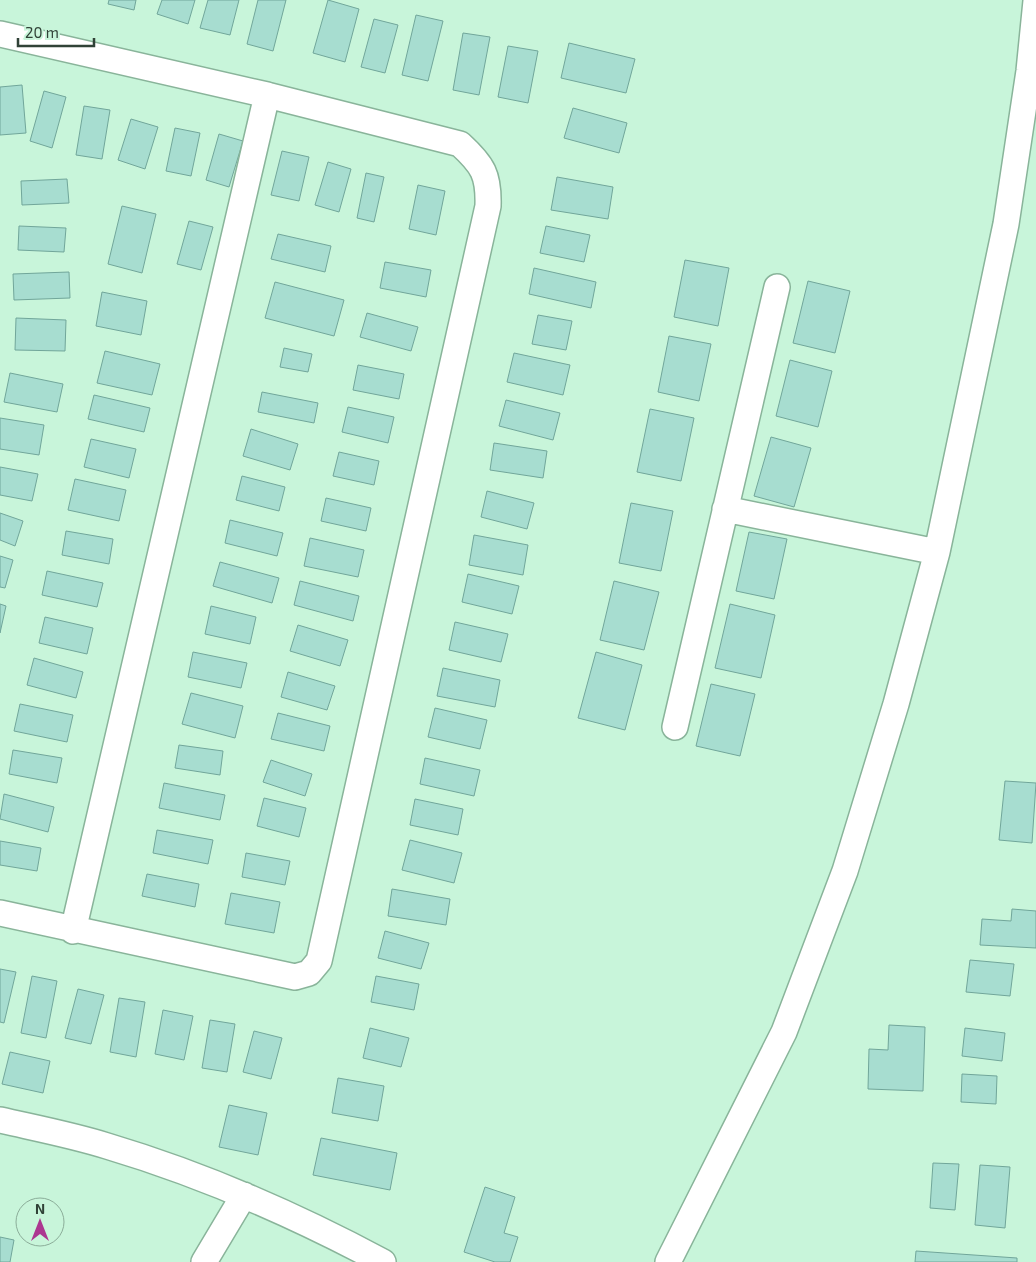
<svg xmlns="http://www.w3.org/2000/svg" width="1036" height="1262" font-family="'Exo 2',sans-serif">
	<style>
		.building { fill: #a7ddd0; stroke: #71a69a }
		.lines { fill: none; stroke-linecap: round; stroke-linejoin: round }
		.minor-casing { stroke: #89b49a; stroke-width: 28 }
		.minor { stroke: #fff; stroke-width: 25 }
	</style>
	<rect width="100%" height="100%" fill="#c8f5da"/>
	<path class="building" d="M109 0H136L134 10 108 4Z
		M162 0H195L188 24 157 14Z
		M208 0H239L230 35 200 28Z
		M258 0H286L273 51 247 44Z
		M328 0 359 9 345 62 313 53Z
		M416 15 443 21 428 81 402 75Z
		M374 19 398 25 385 73 361 67Z
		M463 33 490 37 479 95 453 90Z
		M569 43 635 59 626 93 561 78Z
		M508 46 538 51 528 103 498 97Z
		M22 85 26 133 0 135V87Z
		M44 91 66 97 52 148 30 141Z
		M84 106 110 110 102 159 76 155Z
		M573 108 627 123 619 153 564 138Z
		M131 119 158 127 145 169 118 160Z
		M175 128 200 133 191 176 166 171Z
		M219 134 243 141 229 187 206 180Z
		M282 151 309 157 299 201 271 195Z
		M328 162 351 169 339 212 315 205Z
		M366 173 384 177 374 222 357 218Z
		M557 177 613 187 608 219 551 210Z
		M67 179 69 203 22 205 21 181Z
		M418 185 445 191 436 235 409 229Z
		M122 206 156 214 142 273 108 264Z
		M189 221 213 227 201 270 177 264Z
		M19 226 66 228 64 252 18 250Z
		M546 226 590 235 584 262 540 253Z
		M278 234 331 246 325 272 271 259Z
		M685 260 729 268 718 326 674 317Z
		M385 262 431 270 426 297 380 288Z
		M534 268 596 282 591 308 529 294Z
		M69 272 70 298 14 300 13 274Z
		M808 281 850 291 835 353 793 343Z
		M275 282 344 300 334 336 265 318Z
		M102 292 147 301 141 335 96 326Z
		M367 313 418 327 411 351 360 337Z
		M538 315 572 321 566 350 532 344Z
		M16 318 66 320 65 351 15 350Z
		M669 336 711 344 699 401 658 392Z
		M284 348 312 354 308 372 280 367Z
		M105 351 160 364 152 395 97 383Z
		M514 353 570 365 563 395 507 382Z
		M790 360 832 371 818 427 776 416Z
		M358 365 404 374 399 399 353 390Z
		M10 373 63 384 57 412 4 402Z
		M262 392 318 403 314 423 258 412Z
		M94 395 150 408 144 432 88 419Z
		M506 400 560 413 553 440 499 426Z
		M348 407 394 417 388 443 342 432Z
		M650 409 694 418 681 481 637 472Z
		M0 418 44 425 39 455 0 449Z
		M251 429 298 444 290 470 243 456Z
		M771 437 811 448 794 507 754 496Z
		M91 439 136 449 129 478 84 467Z
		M494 443 547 451 543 478 490 470Z
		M339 452 379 461 374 485 333 476Z
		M0 467 38 474 32 501 0 495Z
		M242 476 285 487 279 511 236 500Z
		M75 479 126 490 119 521 68 510Z
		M487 491 534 503 527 529 481 517Z
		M326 498 371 508 366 531 321 521Z
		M631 503 673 511 661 571 619 563Z
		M0 513 23 521 15 546 0 540Z
		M230 520 283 533 277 556 225 543Z
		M66 531 113 539 109 564 62 555Z
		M749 532 787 539 774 599 736 591Z
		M474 535 528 545 523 575 469 565Z
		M310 538 364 550 358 577 304 566Z
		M0 556 13 560 5 588 0 587Z
		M220 562 279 578 272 603 213 586Z
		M47 571 103 583 97 607 42 595Z
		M468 574 519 586 512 614 462 602Z
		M300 581 359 596 353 621 294 605Z
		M614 581 659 592 644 650 600 640Z
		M0 604 6 606 0 633Z
		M730 604 775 615 761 678 715 668Z
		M211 606 256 617 250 644 205 634Z
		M45 617 93 628 87 654 39 643Z
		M455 622 508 634 501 662 449 650Z
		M298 625 348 640 340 666 290 651Z
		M193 652 247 663 241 688 188 677Z
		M596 652 642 665 625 730 578 718Z
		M34 658 83 672 76 698 27 685Z
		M443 668 500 680 495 707 437 696Z
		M288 672 335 686 327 710 281 697Z
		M711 684 755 694 740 756 696 746Z
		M191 693 243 706 235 738 182 724Z
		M20 704 73 715 67 742 14 731Z
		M435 708 487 720 480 749 428 737Z
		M278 713 330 726 324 751 271 739Z
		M179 745 223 751 220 775 175 768Z
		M13 750 62 758 57 783 9 774Z
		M425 758 480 770 474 796 420 784Z
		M271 760 312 774 305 796 263 782Z
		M1005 781 1036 783 1032 843 999 840Z
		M164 783 225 795 220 820 159 808Z
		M4 794 54 807 48 832 0 819Z
		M264 798 306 808 299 837 257 826Z
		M415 799 463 809 458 835 410 825Z
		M157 830 213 840 208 864 153 853Z
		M410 840 462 853 454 883 402 870Z
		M0 841 41 848 37 871 0 865Z
		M246 853 290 861 285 885 242 877Z
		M147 874 199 884 195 907 142 896Z
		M392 889 450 899 446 925 388 916Z
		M231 893 280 902 274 933 225 924Z
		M1012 909 1036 911V948L980 945 982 919 1011 921Z
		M385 931 429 943 421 969 378 958Z
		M970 960 1014 964 1010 996 966 992Z
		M0 969 16 972 4 1023 0 1022Z
		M32 976 57 981 46 1038 21 1033Z
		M376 976 419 984 414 1010 371 1002Z
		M78 989 104 995 91 1044 65 1038Z
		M119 998 145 1002 136 1057 110 1052Z
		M163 1010 193 1016 184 1060 155 1054Z
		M210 1020 235 1024 227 1072 202 1068Z
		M889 1025 925 1027 923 1091 868 1089 869 1049 888 1050Z
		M370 1028 409 1038 401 1067 363 1058Z
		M965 1028 1005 1033 1002 1061 962 1056Z
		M254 1031 282 1038 271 1079 243 1072Z
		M10 1052 50 1061 43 1093 2 1084Z
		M962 1074 997 1076 996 1104 961 1102Z
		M338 1078 384 1086 378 1121 332 1113Z
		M229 1105 267 1113 258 1155 219 1147Z
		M321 1138 397 1153 390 1190 313 1175Z
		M933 1163 959 1164 955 1210 930 1208Z
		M980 1165 1010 1167 1005 1228 975 1225Z
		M485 1187 515 1197 504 1233 518 1237 510 1262H495L464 1252Z
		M0 1237 14 1240 10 1262H0Z
		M916 1251 1017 1258V1262H915Z"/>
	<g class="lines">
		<g class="minor-casing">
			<path id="minor" d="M0 34 267 95 460 144C483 165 489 175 488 206L319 961 309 973 295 977 0 913
				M725 509 937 552
				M675 727 777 287
				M73 931 267 95
				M0 1120C35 1128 72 1135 107 1146 201 1174 297 1216 383 1262
				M204 1262 244 1195
				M668 1262 784 1032 845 871 896 704 937 552 1006 224 1029 71 1036 1"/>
		</g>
		<use href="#minor" class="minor"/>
	</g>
	<g transform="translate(40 1222)"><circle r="24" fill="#c8f5da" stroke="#8bad99"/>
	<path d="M0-4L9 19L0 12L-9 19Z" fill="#ac3790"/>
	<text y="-8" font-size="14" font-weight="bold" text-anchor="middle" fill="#304237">N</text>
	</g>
	<path d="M18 38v8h76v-8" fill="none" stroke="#304237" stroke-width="2.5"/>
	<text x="25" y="38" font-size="15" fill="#304237" stroke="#c8f5da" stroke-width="4" paint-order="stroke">20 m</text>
</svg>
